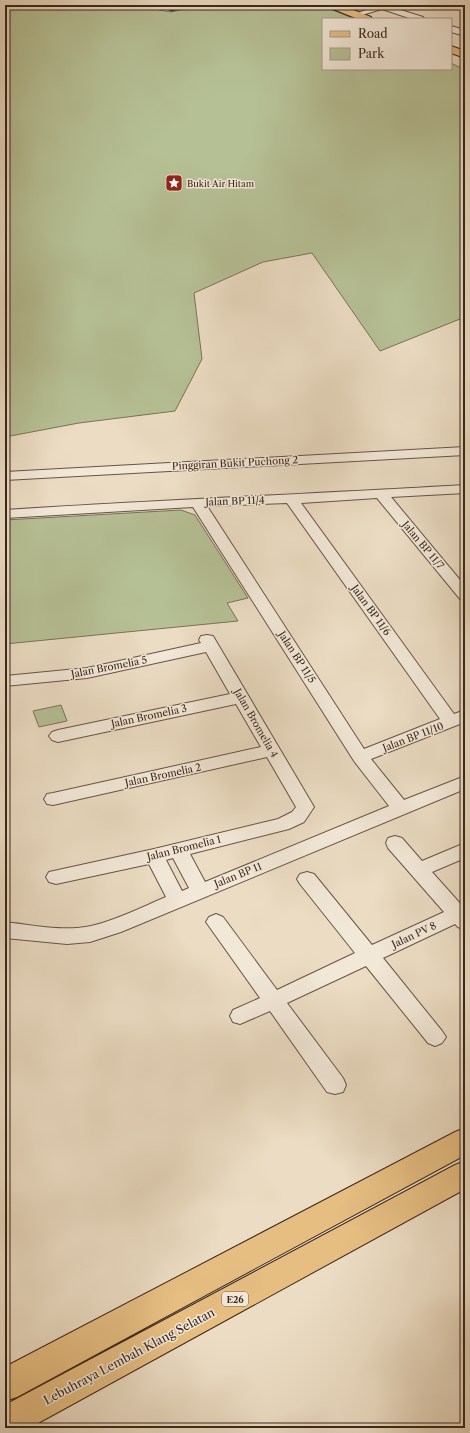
<svg xmlns="http://www.w3.org/2000/svg" width="470" height="1433" font-family="'Libre Caslon Text',serif">
	<style>
		.green { fill: #b6c095; stroke: #787358 }
		.lines { fill: none; stroke-linecap: round; stroke-linejoin: round }
		.minor-casing { stroke: #675446; stroke-width: 2 }
		.major-casing { stroke: #3b261c; stroke-width: 2 }
		.highway-casing { stroke: #3b261c; stroke-width: 2 }
		.minor { fill: #f2e8d8; fill-rule: evenodd }
		.major { fill: #e6be82; fill-rule: evenodd }
		.highway { fill: #e6be82; fill-rule: evenodd }
		.wall { fill: #b27a67; stroke: #3b261c }
		.shaded-wall { fill: #916354; stroke: #3b261c }
		.labels { text-anchor: middle; dominant-baseline: central; stroke-width: 3; stroke-linejoin: round; paint-order: stroke }
		.far-poi-label { font-size: 9px; fill: #3b261c; stroke: #f2e8d8; text-anchor: start }
		.shield { fill: #f2e8d8; stroke: #726054; stroke-width: 1 }
		.shield-label { font-size: 9px; font-weight: bold; fill: #3b261c }
		.street-label { font-size: 10px; fill: #3b261c; stroke: #f2e8d8 }
		.near-street-label { font-size: 12px; fill: #3b261c; stroke: #f2e8d8 }
	</style>
	<rect width="100%" height="100%" fill="#ebdcc3"/>
	<filter id="stains"><feTurbulence type="fractalNoise" baseFrequency=".005" numOctaves="4"/><feColorMatrix values="0 0 0 0 .2 0 0 0 0 .09 0 0 0 0 .02 0 0 0 .5 -.17"/></filter>
	<radialGradient id="worn" r=".72"><stop offset=".6" stop-color="#630" stop-opacity="0"/><stop offset="1" stop-color="#630" stop-opacity=".3"/></radialGradient>
	<path class="green" d="M21 5H133L171 12 202 5H320L355 19H323V69H451V63L465 70V317L380 351 312 253 263 262 194 293 202 359 175 411 79 423 5 437V7Z
		M181 510 195 515 248 598 227 603 238 621 5 644V520Z
		M61 705 67 721 39 727 33 711Z"/>
	<g class="lines">
		<g class="minor-casing">
			<path id="minor" d="M373 5H392L391 7 423 17 424 19H412L382 9 362 15 358 13 374 7Z
				M451 26 465 30V36L451 32Z
				M465 447V455L5 480V472Z
				M465 485V493L391 497 465 586V601L460 599 377 498 301 503 454 714 465 710V722L371 759 404 800 465 776V789L121 932 90 942 67 944 5 938V922C33 925 64 932 91 926 117 920 142 907 166 897L149 864 56 884 49 882 46 877 49 872 154 849 278 819 292 812 296 807 267 757 53 805 47 804 44 799 47 794 53 793 261 747 236 704 58 742 52 740 49 736 52 732 58 730 230 694 206 652 87 678 5 686V676L87 668 201 643 199 640 201 636 207 635 213 636 314 807 304 822 289 829 190 854 205 882 389 806 354 761 193 507 5 518V510C158 500 312 494 465 485ZM287 503 440 719 364 749 207 506ZM173 858 189 888 182 891 166 860Z
				M395 836 402 838 422 861 465 843V858L432 872 465 909V930L458 927 455 924 383 958 442 1031 446 1037 442 1043 435 1046 428 1043 366 966 287 1003 343 1078 346 1085 343 1092 335 1094 327 1092 270 1011 240 1024 233 1022 230 1016 233 1010 260 998 206 922 209 917 216 914 223 917 277 990 355 953 300 884 297 879 300 874 307 872 314 874 372 945 444 912 388 848 386 843 388 838Z"/>
		</g>
		<g class="major-casing">
			<path id="major" d="M327 5H341L371 17 372 19H358L328 7Z
				M451 46 465 51V58L451 53Z"/>
		</g>
		<g class="highway-casing">
			<path id="highway" d="M465 1128V1155L17 1397 5 1401V1367L455 1132Z
				M465 1161V1189L29 1428H5V1405L455 1165Z"/>
		</g>
		<use href="#minor" class="minor"/>
		<use href="#major" class="major"/>
		<use href="#highway" class="highway"/>
	</g>
	<path class="wall" d="M159 5H194L171 11Z"/>
	<path class="shaded-wall" d="M171 5H194L171 11Z"/>
	<defs>
		<g id="sight-square" transform="scale(0.9)"><rect x="-9" y="-9" width="18" height="18" rx="4" fill="#8f2418" stroke="#f2e8d8"/><path d="M0-6L1.8-2.2L6-1.7L2.9 1.2L3.7 5.4L0 3.3L-3.7 5.4L-2.9 1.2L-6-1.7L-1.8-2.2Z" fill="#fff"/></g>
	</defs>
	<g fill-rule="evenodd">
		<use href="#sight-square" x="174" y="183"/>
	</g>
	<g class="labels">
		<g class="far-poi-label">
			<text x="187" y="183">Bukit Air Hitam</text>
		</g>
		<rect class="shield" x="222" y="1292" width="26" height="14" rx="3"/>
		<g class="shield-label">
			<text x="235" y="1299">E26</text>
		</g>
		<g class="street-label">
			<text transform="translate(235 463) rotate(-3)">Pinggiran Bukit Puchong 2</text>
			<text transform="translate(235 501) rotate(-2)">Jalan BP 11/4</text>
			<text transform="translate(423 545) rotate(50)">Jalan BP 11/7</text>
			<text transform="translate(371 610) rotate(54)">Jalan BP 11/6</text>
			<text transform="translate(297 657) rotate(57)">Jalan BP 11/5</text>
			<text transform="translate(109 667) rotate(-11)">Jalan Bromelia 5</text>
			<text transform="translate(149 716) rotate(-12)">Jalan Bromelia 3</text>
			<text transform="translate(256 723) rotate(60)">Jalan Bromelia 4</text>
			<text transform="translate(413 737) rotate(-21)">Jalan BP 11/10</text>
			<text transform="translate(163 775) rotate(-12)">Jalan Bromelia 2</text>
			<text transform="translate(184 848) rotate(-14)">Jalan Bromelia 1</text>
			<text transform="translate(238 875) rotate(-22)">Jalan BP 11</text>
			<text transform="translate(414 935) rotate(-25)">Jalan PV 8</text>
		</g>
		<g class="near-street-label">
			<text transform="translate(129 1356) rotate(-28)">Lebuhraya Lembah Klang Selatan</text>
		</g>
	</g>
	<rect width="470" height="1433" fill="none" stroke="#ebdcc3" stroke-width="20"/>
	<rect x="6" y="6" width="458" height="1421" fill="none" stroke="#3b261c" stroke-width="2"/>
	<rect x="10" y="10" width="450" height="1413" fill="none" stroke="#3b261c"/>
	<rect x="322" y="18" width="130" height="52" fill="#f2e8d8" stroke="#a99a8d"/>
	<rect x="330" y="31" width="20" height="6" fill="#e6be82" stroke="#a99a8d"/>
	<text x="358" y="38" font-size="12" fill="#3b261c">Road</text>
	<rect x="330" y="48" width="20" height="12" fill="#b6c095" stroke="#a99a8d"/>
	<text x="358" y="58" font-size="12" fill="#3b261c">Park</text>
	<rect width="100%" height="100%" filter="url(#stains)"/>
	<rect width="100%" height="100%" fill="url(#worn)"/>
</svg>
